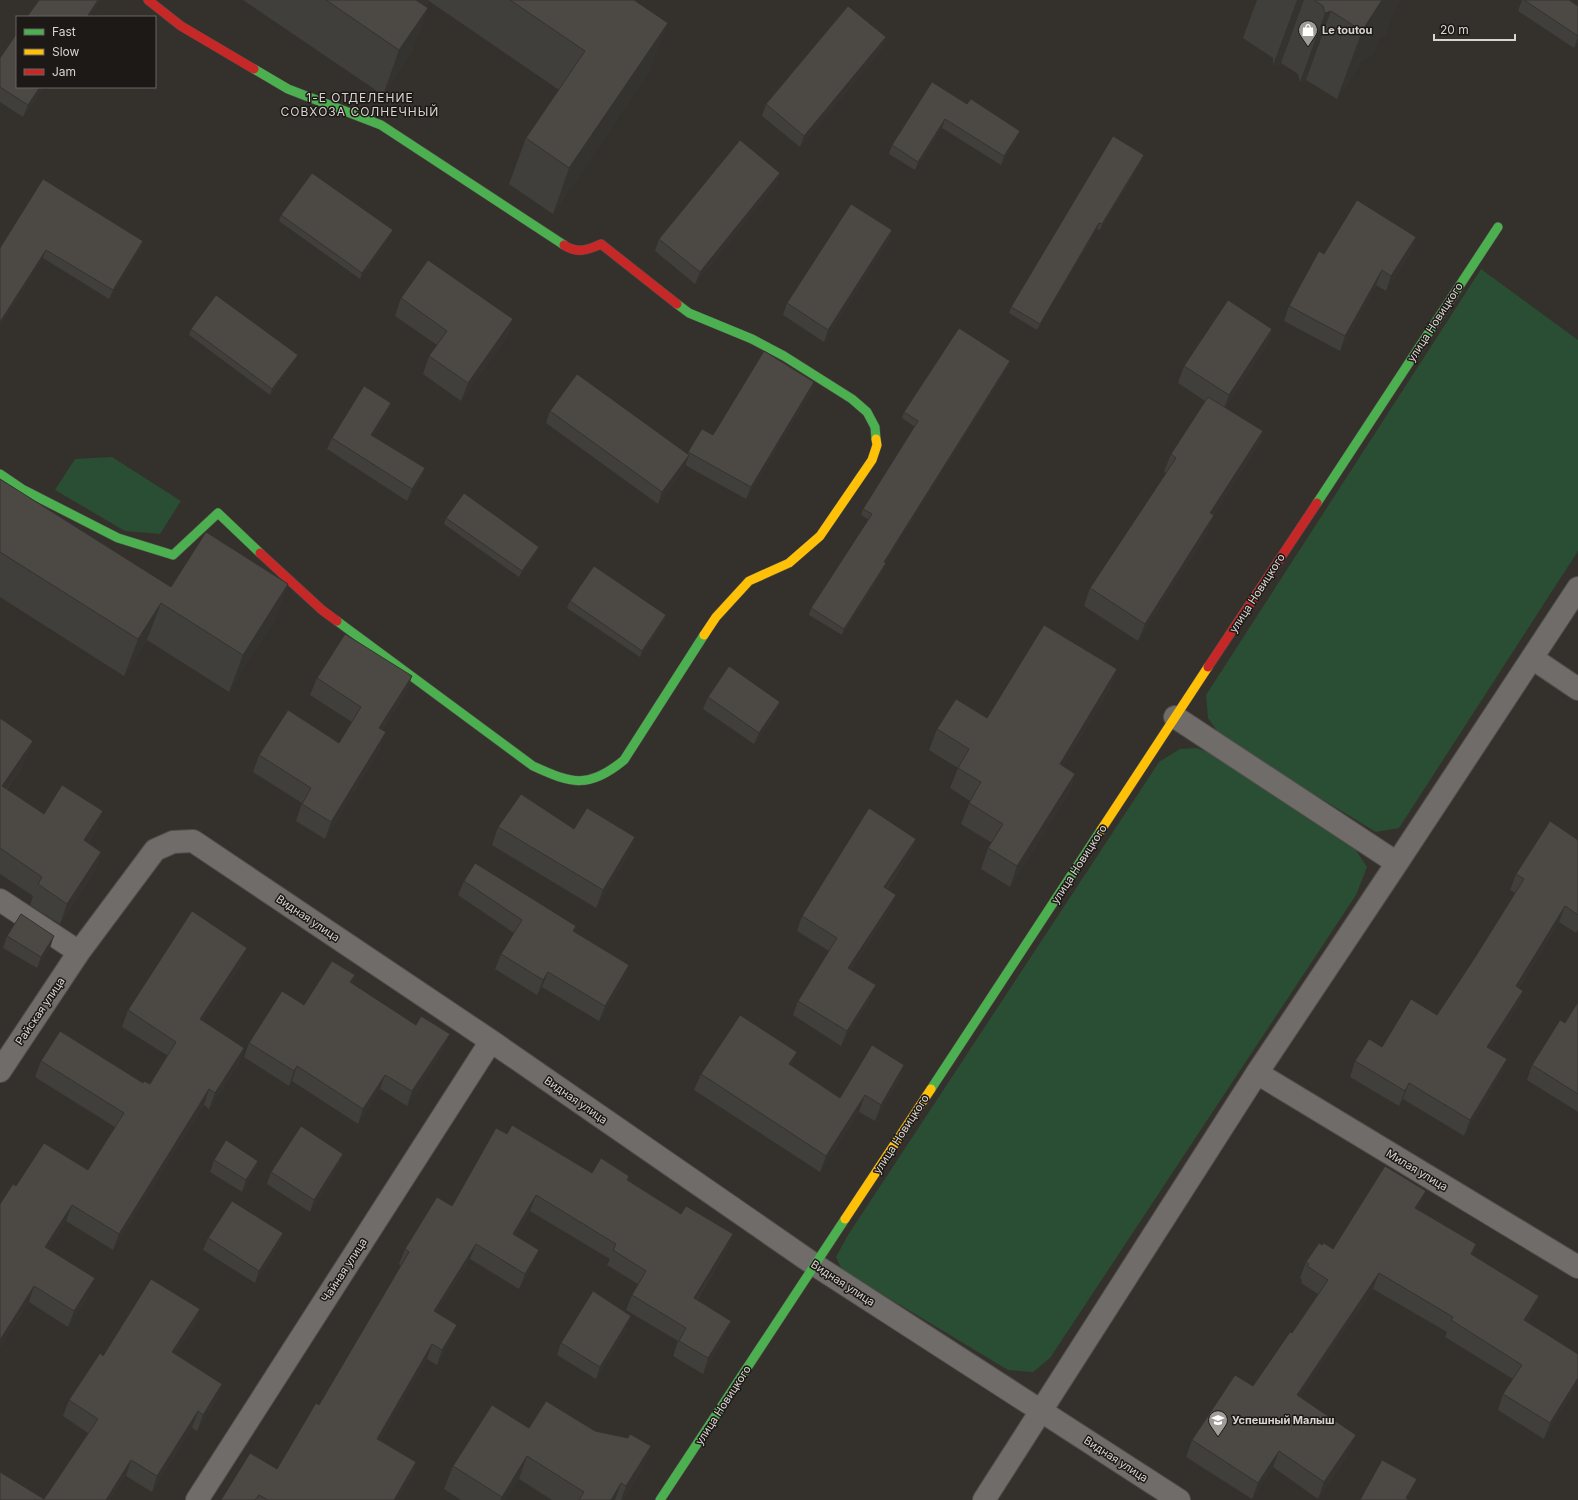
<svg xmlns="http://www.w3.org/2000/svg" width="1578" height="1500" font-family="Inter,sans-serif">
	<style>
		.green { fill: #294e33 }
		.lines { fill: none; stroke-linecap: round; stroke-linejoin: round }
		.street-casing { stroke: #514d4a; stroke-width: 24 }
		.fast-casing { stroke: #514d4a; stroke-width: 10 }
		.slow-casing { stroke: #514d4a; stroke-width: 10 }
		.jam-casing { stroke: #514d4a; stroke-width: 10 }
		.street { stroke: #706c69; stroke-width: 22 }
		.fast { stroke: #4caf50; stroke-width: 9 }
		.slow { stroke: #ffc107; stroke-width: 9 }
		.jam { stroke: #c62828; stroke-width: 9 }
		.wall { fill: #413f3b }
		.shaded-wall { fill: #353330 }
		.building { fill: #4c4945; stroke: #353330 }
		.labels { text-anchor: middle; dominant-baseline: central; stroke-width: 3; stroke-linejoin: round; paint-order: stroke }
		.poi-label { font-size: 11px; font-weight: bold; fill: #d9d4d0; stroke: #1c1916; text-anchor: start }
		.street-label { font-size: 11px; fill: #d9d4d0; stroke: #1c1916 }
		.neighbourhood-label { font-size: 12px; letter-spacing: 1px; fill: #d9d4d0; stroke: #1c1916 }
	</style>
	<rect width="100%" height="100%" fill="#34302c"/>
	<path class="green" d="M1481 269 1578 340V551L1399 828 1376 832 1223 739 1208 718 1206 695Z
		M112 457 181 501 160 534 125 531 55 490 75 459Z
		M1196 748 1214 754 1355 849 1367 867 1356 895 1050 1358 1033 1372 1008 1370 842 1270 836 1257 848 1235 1159 762 1180 749Z"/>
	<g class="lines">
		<g class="street-casing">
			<path id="street" d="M1532 658 1578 689
				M1175 717 1397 863
				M0 900 79 952
				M0 1071 79 952 155 850 173 842 193 841 491 1041 815 1265 1179 1500
				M1257 1073 1578 1267
				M197 1500 491 1041
				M984 1500 1257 1073 1397 863 1578 588"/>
		</g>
		<g class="fast-casing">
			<path id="fast" d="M254 69 288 89 381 125 564 245
				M677 304 689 313 752 339 784 356 852 399 867 412 875 427 876 439
				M0 474 22 489 118 538 173 555 218 513 260 553
				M1317 503 1498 227
				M337 621 533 766C572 784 589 789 624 760L704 635
				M931 1089 1101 830
				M660 1500 845 1219"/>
		</g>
		<g class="slow-casing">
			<path id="slow" d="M704 635 716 617 749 581 789 563 820 536 872 460 877 445 876 439
				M1101 830 1208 667
				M845 1219 931 1089"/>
		</g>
		<g class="jam-casing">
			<path id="jam" d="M148 0 181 26 254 69
				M564 245C577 254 588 250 601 244L677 304
				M260 553 322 610 337 621
				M1208 667 1317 503"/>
		</g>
		<use href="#street" class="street"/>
		<use href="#fast" class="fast"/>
		<use href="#slow" class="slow"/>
		<use href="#jam" class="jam"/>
	</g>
	<path class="wall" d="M243 0H634L651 68 553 214 509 184 526 138 559 90 429 1 425 6 428 8 411 53 383 95Z
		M1257 0H1401L1393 13 1385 36 1379 37 1372 56 1363 59 1337 99 1306 80 1300 82 1298 74 1281 63 1273 65V58L1243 38Z
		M1522 0H1569L1578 6V42L1574 48 1518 11Z
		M886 37 882 49 800 147 762 116 766 104Z
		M0 58 44 87 23 117 0 102Z
		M932 82 1017 139 1001 165 942 128 915 170 889 154 892 145Z
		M1144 155 1142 161 1100 230 1097 229 1037 330 1009 313 1011 307Z
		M780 173 776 184 695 284 655 251 659 239Z
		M281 215 390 236 360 279 279 221Z
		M892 230 888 242 824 342 783 315 787 303Z
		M1416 237 1411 252 1386 291 1376 285 1340 351 1284 321 1289 306 1324 254Z
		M143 241 140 249 109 299 43 258 0 326V248Z
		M401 298 513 319 507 337 461 401 423 374 429 356 437 345 395 316Z
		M191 329 295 361 270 395 189 335Z
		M1272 329 1266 347 1225 408 1263 431 1256 449 1214 515 1207 533 1138 641 1084 606 1090 588 1166 473 1164 472 1171 454 1205 401 1178 383 1184 366Z
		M1010 361 1008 367 885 563H886L884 569 842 635 809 615 811 608 869 520 861 515 863 509 915 427 902 418 904 412Z
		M814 382 810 394 746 499 685 465V467L658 504 546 423 550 411 688 454V452L713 435Z
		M391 403 386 415 373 436 425 468 420 480 407 501 327 449 332 438Z
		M0 479 171 587 288 584 274 621 229 692 147 640 124 676 0 597Z
		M446 518 537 553 519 577 444 524Z
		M570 601 666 615 664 621 640 657 567 608Z
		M1117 669 1109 690 1063 766 1075 774 1068 795 1010 887 981 869 988 848 992 843 961 824 970 801 950 788 958 768 929 750 937 729 987 718Z
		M412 676 406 692 382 730 380 749 325 839 296 821 302 803 253 772 259 755 339 743 352 722 310 695 317 678Z
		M708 697 776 714 754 744 703 709Z
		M0 718 25 762 7 789 44 814 103 811 95 831 88 843 101 852 94 873 60 924 30 905 33 896 0 874Z
		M498 827 574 829 629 854 596 908 492 845Z
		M916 839 910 853 887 889 896 895 890 909 851 970 870 999 841 1046 793 1015 798 1001 829 951 797 931 802 916Z
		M1578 840V929L1576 933 1559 922 1519 988 1523 991 1517 1007 1490 1049 1501 1075 1464 1136 1403 1099 1399 1106 1350 1077 1355 1061 1382 1047 1437 1015 1474 959 1515 893 1510 890 1516 874Z
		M464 881 574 932 624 980 599 1021 542 987 537 995 495 969 501 954 514 933 458 895Z
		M7 936 50 948 37 968 3 948Z
		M241 964 203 1021 244 1048 239 1064 209 1109 204 1105 113 1250 66 1221 48 1249 89 1294 68 1327 29 1302 0 1347V1204L16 1186 88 1170 115 1127 35 1077 41 1061 150 1084 168 1056 122 1027 128 1010Z
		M355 975 352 984 444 1049 407 1106 380 1089 358 1124 292 1081 289 1086 244 1057 249 1043 304 1005Z
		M1578 1002V1112L1527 1080 1532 1065 1565 1023Z
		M904 1065 898 1081 875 1121 859 1112 820 1172 694 1090 701 1074 792 1066 840 1098Z
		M507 1134 592 1173 629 1176 628 1180 681 1214 733 1234 727 1249 697 1300 725 1336 703 1374 673 1356 678 1341 626 1310 632 1295 638 1284 607 1265 610 1259 530 1211 515 1236 533 1265 519 1289 470 1259 436 1313 451 1340 437 1365 427 1359 380 1440 416 1462 411 1477 397 1500H221L277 1469 319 1405 401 1266 399 1264 405 1249 452 1206Z
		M214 1160 258 1161 254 1173 242 1192 210 1172Z
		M339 1166 310 1212 267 1184 271 1172Z
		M1420 1207 1418 1210 1476 1244 1473 1255 1533 1312 1527 1322 1578 1354 1544 1439 1498 1410 1503 1394 1513 1379 1445 1337 1447 1332 1373 1289 1300 1397 1350 1451 1318 1499 1273 1467 1252 1499 1186 1457 1192 1440 1253 1386 1292 1333 1318 1294 1301 1283 1302 1280 1300 1278 1306 1262 1322 1245 1333 1249Z
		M208 1238 279 1245 255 1283 203 1250Z
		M200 1309 194 1325 175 1354 222 1384 217 1400 197 1431 192 1428 152 1492 126 1476 44 1499 88 1433 63 1416 69 1400 103 1356Z
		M627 1328 596 1379 557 1355 561 1343Z
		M529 1428 642 1470 623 1500H552L519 1479 506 1500H461L444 1489 453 1466Z"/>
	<path class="shaded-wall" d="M98 0H102L90 17H87Z
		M416 0H429L399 45Z
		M1297 0H1304L1281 63 1273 65Z
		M1377 0H1401L1393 13 1385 36 1379 37 1372 56 1363 59 1337 99 1362 31Z
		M428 8 411 53 383 95 399 50Z
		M1331 11 1306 80 1300 82 1325 13Z
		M668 23 651 68 553 214 569 168Z
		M886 37 882 49 800 147 804 136Z
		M1578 37V42L1574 48Z
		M40 87H44L23 117 28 105Z
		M945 119 942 128 915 170 918 162Z
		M1020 131 1017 139 1001 165 1004 156Z
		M1144 155 1142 161 1100 230 1102 224Z
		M780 173 776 184 695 284 700 272Z
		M1099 223 1097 229 1037 330 1040 324Z
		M393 230 390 236 360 279 362 273Z
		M892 230 888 242 824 342 828 330Z
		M1416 237 1411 252 1386 291 1391 276Z
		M143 241 140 249 109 299 113 290Z
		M46 250 43 258 0 326V322Z
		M1382 270 1376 285 1340 351 1345 336Z
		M513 319 507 337 461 401 468 383Z
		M1272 329 1266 347 1222 413 1229 395Z
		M298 355 295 361 270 395 272 389Z
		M1010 361 1008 367 882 568 884 562Z
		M814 382 810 394 746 499 751 487Z
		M391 403 386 415 366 447 371 435Z
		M1263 431 1256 449 1204 531 1210 513Z
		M689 455 685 467 658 504 662 492Z
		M425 468 420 480 407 501 412 489Z
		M1214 515 1207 533 1138 641 1145 624Z
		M539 547 537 553 519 577 522 571Z
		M886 563 884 569 842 635 844 629Z
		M288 584 274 621 229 692 243 655Z
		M161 603 147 640 124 676 138 639Z
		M666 615 664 621 640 657 642 651Z
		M1117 669 1109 690 1052 785 1060 764Z
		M412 676 406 692 372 745 379 728Z
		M780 702 776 714 754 744 759 733Z
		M386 732 380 749 325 839 331 822Z
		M33 741 25 762 0 798 2 786Z
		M1075 774 1068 795 1010 887 1017 866Z
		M103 811 95 831 77 861 84 840Z
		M635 837 629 854 596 908 603 890Z
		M916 839 910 853 878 901 884 887Z
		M101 852 94 873 60 924 67 904Z
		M896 895 890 909 843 982 848 968Z
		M1565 906 1559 922 1510 1002 1516 986Z
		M54 936 50 948 37 968 41 957Z
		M247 948 241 964 194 1035 200 1019Z
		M629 965 624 980 599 1021 605 1006Z
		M548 972 542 987 537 995 543 980Z
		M355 975 350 989V982Z
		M876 985 870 999 841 1046 847 1031Z
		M1523 991 1517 1007 1481 1063 1487 1047Z
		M450 1034 444 1049 407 1106 412 1091Z
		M244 1048 239 1064 209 1109 215 1093Z
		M797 1052 791 1069 789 1064Z
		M1507 1059 1501 1075 1464 1136 1470 1120Z
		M904 1065 898 1081 875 1121 881 1105Z
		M297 1066 292 1081 289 1086 294 1071Z
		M385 1075 380 1089 358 1124 363 1109Z
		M1409 1083 1403 1099 1399 1106 1405 1091Z
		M209 1089 204 1105 113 1250 119 1234Z
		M865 1095 859 1112 820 1172 826 1156Z
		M343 1154 339 1166 310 1212 314 1200Z
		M258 1161 254 1173 242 1192 246 1180Z
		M1426 1191 1420 1207 1409 1224 1415 1208Z
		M536 1195 530 1211 507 1249 513 1234Z
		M72 1205 66 1221 40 1263 45 1247Z
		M283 1233 279 1245 255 1283 259 1271Z
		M733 1234 727 1249 688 1313 694 1298Z
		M476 1244 470 1259 428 1326 434 1311Z
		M1476 1244 1471 1260V1254Z
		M539 1250 533 1265 519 1289 525 1274Z
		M1379 1273 1373 1289 1291 1411 1297 1395Z
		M95 1278 89 1294 68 1327 74 1311Z
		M34 1286 29 1302 0 1347V1340Z
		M1539 1296 1533 1312 1518 1336 1524 1320Z
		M200 1309 194 1325 166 1368 172 1352Z
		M631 1316 627 1328 596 1379 600 1367Z
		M731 1321 725 1336 703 1374 708 1358Z
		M457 1325 451 1340 437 1365 442 1350Z
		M432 1344 427 1359 372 1454 377 1439Z
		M1578 1378V1385L1544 1439 1550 1423Z
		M222 1384 217 1400 197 1431 203 1415Z
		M198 1411 192 1428 152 1492 157 1476Z
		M1356 1435 1350 1451 1318 1499 1324 1482Z
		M651 1446 642 1470 623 1500H621L626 1486Z
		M1279 1451 1273 1467 1252 1499 1258 1483Z
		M527 1456 519 1479 506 1500H500L502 1497Z
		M131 1460 126 1476 110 1500H106Z
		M416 1462 411 1477 397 1500H394Z
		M1417 1479 1412 1491 1407 1500 1406 1498Z
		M621 1483 615 1500H611Z"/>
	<path class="building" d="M39 0H98L87 17H27Z
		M326 0H416L428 8 399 50Z
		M510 0H634L668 23 569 168 526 138 585 51Z
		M1314 0H1382L1362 31 1331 11 1325 13 1323 6Z
		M1524 0H1569L1578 6V36Z
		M848 6 886 37 804 136 766 104Z
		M17 33V87H40L28 105 0 87V58Z
		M932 82 967 104 971 99 1020 131 1004 156 945 119 918 162 892 145Z
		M1113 136 1144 155 1102 224 1099 223 1040 324 1011 307Z
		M740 140 780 173 700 272 659 239Z
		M312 173 393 230 362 273 281 215Z
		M43 179 143 241 113 290 46 250 0 322V248Z
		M1357 200 1416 237 1391 276 1382 270 1345 336 1289 306 1319 251 1324 254Z
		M851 204 892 230 828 330 787 303Z
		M428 260 513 319 468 383 429 356 447 331 401 298Z
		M216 295 298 355 272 389 191 329Z
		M1228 300 1272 329 1229 395 1184 366Z
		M959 328 1010 361 884 562 886 563 844 629 811 608 872 514 863 509 918 421 904 412Z
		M764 351 814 382 751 487 688 452 702 429 713 435Z
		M577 374 689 455 662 492 550 411Z
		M364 386 391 403 371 435 425 468 412 489 332 438Z
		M1208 397 1263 431 1210 513 1214 515 1145 624 1090 588 1176 458 1171 454Z
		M0 479 171 587 206 532 288 584 243 655 161 603 138 639 0 552Z
		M464 493 539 547 522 571 446 518Z
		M594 566 666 615 642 651 570 601Z
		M1044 625 1117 669 1060 764 1075 774 1017 866 988 848 1003 824 969 803 981 782 958 768 969 749 937 729 956 699 987 718Z
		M345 634 412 676 379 728 386 732 331 822 302 804 311 788 259 755 288 710 339 743 361 707 317 678Z
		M729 666 780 702 759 733 708 697Z
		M0 718 33 741 2 786 44 814 62 785 103 811 84 840 101 852 67 904 38 884 42 877 0 848Z
		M521 794 574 829 587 808 635 837 603 890 498 827Z
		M869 808 916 839 884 887 896 895 848 968 876 985 847 1031 798 1001 837 938 802 916Z
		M1550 821 1578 840V915L1565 906 1516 986 1523 991 1487 1047 1507 1059 1470 1120 1409 1083 1405 1091 1355 1061 1369 1039 1382 1047 1411 999 1437 1015 1474 959 1524 879 1516 874Z
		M475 863 576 926 573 931 629 965 605 1006 548 972 543 980 501 954 522 920 464 881Z
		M192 911 247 948 200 1019 244 1048 215 1093 209 1089 119 1234 72 1205 45 1247 95 1278 74 1311 34 1286 0 1340V1204L13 1184 16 1186 44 1143 88 1170 124 1113 41 1061 60 1031 143 1083 144 1081 150 1084 176 1042 128 1010Z
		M21 914 54 936 41 957 7 936Z
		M332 961 355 975 350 982 416 1025 421 1016 450 1034 412 1091 385 1075 363 1109 297 1066 294 1071 249 1043 282 991 304 1005Z
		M1578 1002V1094L1532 1065 1560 1020 1565 1023Z
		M740 1015 797 1052 789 1064 840 1098 872 1045 904 1065 881 1105 865 1095 826 1156 701 1074Z
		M512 1125 592 1173 601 1158 629 1176 627 1180 681 1214 686 1206 733 1234 694 1298 731 1321 708 1358 679 1341 686 1328 632 1295 646 1271 613 1250 616 1244 536 1195 513 1234 539 1250 525 1274 476 1244 434 1311 457 1325 442 1350 432 1344 377 1439 416 1462 394 1500H268L259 1495 255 1500H221L250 1453 277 1469 316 1403 319 1405 409 1252 405 1249 437 1197 452 1206 496 1128 507 1134Z
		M301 1126 343 1154 314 1200 271 1172Z
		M226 1140 258 1161 246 1180 214 1160Z
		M1385 1166 1426 1191 1415 1208 1476 1244 1471 1254 1539 1296 1524 1320 1578 1354V1378L1550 1423 1503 1394 1522 1365 1451 1320 1453 1317 1379 1273 1297 1395 1356 1435 1324 1482 1279 1451 1258 1483 1192 1440 1235 1375 1253 1386 1290 1332 1292 1333 1328 1280 1307 1266 1309 1264 1306 1262 1319 1243 1322 1245 1324 1243 1333 1249Z
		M232 1201 283 1233 259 1271 208 1238Z
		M151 1279 200 1309 172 1352 222 1384 203 1415 198 1411 157 1476 131 1460 106 1500H0V1472L44 1499 98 1419 69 1400 100 1353 103 1356Z
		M593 1291 631 1316 600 1367 561 1343Z
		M546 1401 595 1431 628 1438 630 1434 651 1446 626 1486 621 1483 611 1500H579L584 1492 527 1456 502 1497 453 1466 492 1405 529 1428Z
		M1382 1460 1417 1479 1406 1498 1409 1500H1360Z"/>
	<defs>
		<g id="shop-pin" transform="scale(1)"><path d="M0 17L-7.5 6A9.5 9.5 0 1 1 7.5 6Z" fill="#9f9b97" stroke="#1c1916"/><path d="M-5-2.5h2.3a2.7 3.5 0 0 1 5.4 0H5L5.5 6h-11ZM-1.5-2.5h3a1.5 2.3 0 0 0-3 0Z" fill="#fff"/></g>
		<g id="school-pin" transform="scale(1)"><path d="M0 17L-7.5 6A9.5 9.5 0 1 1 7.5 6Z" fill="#9f9b97" stroke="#1c1916"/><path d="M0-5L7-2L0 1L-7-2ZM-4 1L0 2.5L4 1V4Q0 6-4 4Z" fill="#fff"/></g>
	</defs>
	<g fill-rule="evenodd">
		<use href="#shop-pin" x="1308" y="30"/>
		<use href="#school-pin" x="1218" y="1420"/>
	</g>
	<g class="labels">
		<g class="poi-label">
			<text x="1322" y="30">Le toutou</text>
			<text x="1232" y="1420">Успешный Малыш</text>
		</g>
		<g class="street-label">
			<text transform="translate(1435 322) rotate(-57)">улица Новицкого</text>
			<text transform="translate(1257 593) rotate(-57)">улица Новицкого</text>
			<text transform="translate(1079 864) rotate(-57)">улица Новицкого</text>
			<text transform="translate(308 918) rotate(34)">Видная улица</text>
			<text transform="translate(40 1011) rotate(-56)">Райская улица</text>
			<text transform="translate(576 1100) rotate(35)">Видная улица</text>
			<text transform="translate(901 1134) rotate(-57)">улица Новицкого</text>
			<text transform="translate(1417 1170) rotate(31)">Милая улица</text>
			<text transform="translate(344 1270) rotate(-57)">Чайная улица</text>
			<text transform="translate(843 1283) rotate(33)">Видная улица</text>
			<text transform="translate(723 1405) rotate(-57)">улица Новицкого</text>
			<text transform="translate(1116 1459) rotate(33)">Видная улица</text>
		</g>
		<g class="neighbourhood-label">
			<text x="360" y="97">1-Е ОТДЕЛЕНИЕ<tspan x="360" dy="14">СОВХОЗА СОЛНЕЧНЫЙ</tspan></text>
		</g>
	</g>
	<rect x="16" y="16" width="140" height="72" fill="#1c1916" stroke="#686460"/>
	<rect x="24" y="29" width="20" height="6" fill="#4caf50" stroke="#686460"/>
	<text x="52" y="36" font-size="12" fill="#d9d4d0">Fast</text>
	<rect x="24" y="49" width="20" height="6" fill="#ffc107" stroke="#686460"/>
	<text x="52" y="56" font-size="12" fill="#d9d4d0">Slow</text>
	<rect x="24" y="69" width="20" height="6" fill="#c62828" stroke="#686460"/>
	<text x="52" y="76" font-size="12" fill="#d9d4d0">Jam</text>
	<path d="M1434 34v6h81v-6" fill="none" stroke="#d9d4d0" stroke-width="2"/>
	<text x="1440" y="34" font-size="12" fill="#d9d4d0" stroke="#1c1916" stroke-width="3" paint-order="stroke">20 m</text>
</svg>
